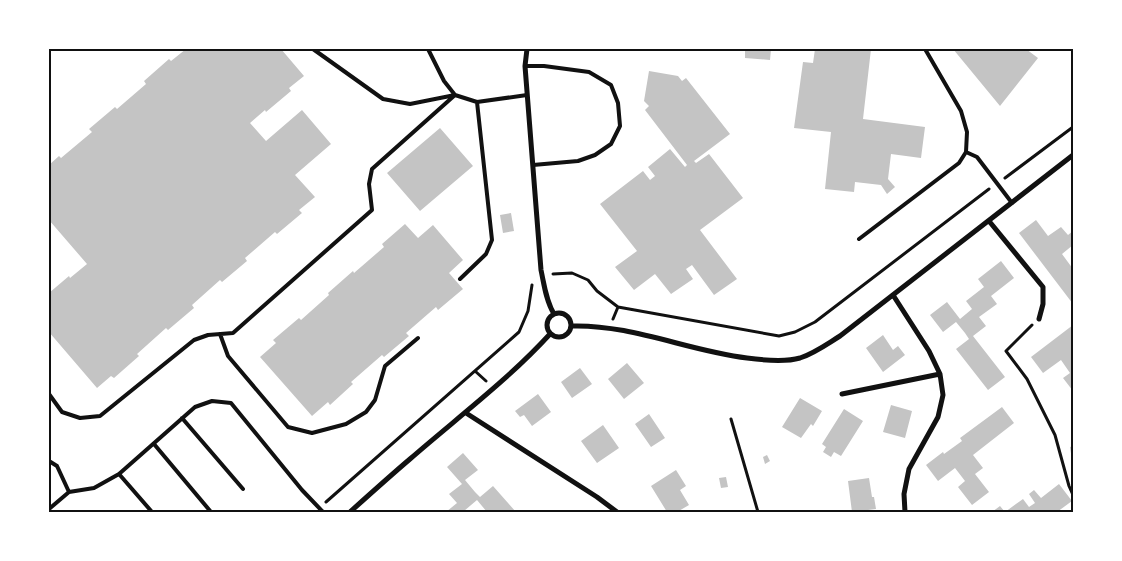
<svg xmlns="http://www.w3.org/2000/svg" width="1122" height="561" font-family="'Space Grotesk',sans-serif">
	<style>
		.building { fill: #c4c4c4 }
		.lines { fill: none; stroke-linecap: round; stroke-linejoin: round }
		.path { stroke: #111; stroke-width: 3 }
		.service { stroke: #111; stroke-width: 4 }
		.minor { stroke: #111; stroke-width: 5 }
		.neatline { fill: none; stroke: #111; stroke-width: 2 }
	</style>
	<rect width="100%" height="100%" fill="#fff"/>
	<path class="building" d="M186 49H281L304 76 289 88 291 91 266 112 265 110 250 123 266 141 302 110 331 144 295 175 315 197 299 210 302 213 277 234 275 232 245 258 247 261 222 282 220 280 192 305 194 308 168 330 166 328 137 354 139 356 114 378 111 376 97 388 49 332V293L69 276 70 278 87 264 49 220V165L59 156 61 158 92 132 89 129 115 107 117 109 146 84 144 81 169 59 171 61Z
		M745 49H771L770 60 745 58Z
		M815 49H871L863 119 925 127 921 158 891 154 888 179 895 187 887 194 881 185 855 182 854 192 825 189 831 132 794 128 803 62 813 63Z
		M953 49H1026L1038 58 1000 106Z
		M649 71 678 76 682 81 686 78 730 134 694 161 696 163 709 154 743 198 700 230 737 279 714 295 692 265 686 269 693 279 671 294 655 274 634 290 615 267 637 251 600 204 643 171 650 180 655 176 648 167 670 149 685 167 687 165 645 110 649 106 644 101Z
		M440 128 473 166 420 211 387 173Z
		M511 213 514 231 503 233 500 215Z
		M1036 220 1048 236 1061 227 1068 235 1073 231V245L1062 254 1073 269V304L1019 233Z
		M405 224 418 238 433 225 463 260 449 273 463 289 438 310 436 307 406 333 409 336 384 357 382 355 351 382 353 384 330 405 328 402 312 416 260 357 276 343 273 340 299 318 301 320 329 295 328 293 353 271 354 273 384 247 382 244Z
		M1001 261 1014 278 991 296 997 304 979 317 986 326 973 336 1005 377 988 390 956 349 969 339 965 333 956 322 943 332 930 315 947 302 960 319 972 309 966 301 984 287 978 279Z
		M1073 325V391L1063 378 1070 373 1061 360 1043 373 1031 357Z
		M883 335 893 350 898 346 905 355 883 372 866 348Z
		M627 363 644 383 624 399 608 379Z
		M580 368 592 384 572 398 561 382Z
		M538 394 551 412 532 426 524 415 520 417 515 411Z
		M800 398 822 411 813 426 811 424 801 438 782 427Z
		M891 405 912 411 905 438 883 432Z
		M1002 407 1014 423 973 455 983 468 975 474 989 492 972 505 958 487 965 481 955 468 938 481 926 465 943 452 944 454 962 441 960 438Z
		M844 409 863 421 841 456 834 452 831 457 823 452 826 447 822 444Z
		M649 414 665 438 651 447 635 424Z
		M603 425 619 448 597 463 581 441Z
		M1073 446V460H1072L1070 447Z
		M463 453 478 470 465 480 475 492 480 497 493 486 516 512H487L477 500 464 511 465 512H446L457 503 449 494 462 484 447 467Z
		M767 455 770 461 765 464 763 457Z
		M676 470 686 486 680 490 689 505 677 512H667L651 486Z
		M726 477 728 487 721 488 719 478Z
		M869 478 872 497H874L876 509 852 512 848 481Z
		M1059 484 1072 501 1057 512H1005L1023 499 1029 507 1035 503 1029 494 1034 490 1041 498Z
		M1000 506 1005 512H992Z"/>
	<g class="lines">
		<path class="path" d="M1005 178 1073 127
			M553 274 572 273 588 280 597 291 618 307 779 336 795 332 815 322 989 189
			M613 319 618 307
			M1032 325 1006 351 1027 379 1055 435 1069 486 1073 495
			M475 371 486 381
			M731 419 758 512
			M326 502 519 332 528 311 532 285"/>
		<path class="service" d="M428 49 444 81 455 95 477 102 527 95
			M525 66H544L589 72 611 85 618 103 620 126 611 144 595 155 578 161 533 165
			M966 152 977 157 1012 203
			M859 239 959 163 966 152 967 132 961 111 925 49
			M460 279 486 254 492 240 477 102
			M220 334 228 356 288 427 312 433 346 424 366 412 375 400 385 366 418 338
			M49 394 62 412 80 418 100 416 194 340 208 335 233 333 372 210 369 184 372 169 455 95 410 104 383 99 313 49
			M182 418 243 489
			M154 444 211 512
			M49 461 57 466 69 492
			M119 474 152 512
			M49 509 69 492 94 488 119 474 195 407 212 401 231 403 302 490 323 512"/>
		<path class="minor" d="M527 49 525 66 541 270C544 284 546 301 554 314
			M989 221 1043 287V304L1039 319
			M893 295 929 351 940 374 943 395 938 417 909 469 904 494 905 512
			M547 325a12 12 0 1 1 24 0a12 12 0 1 1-24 0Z
			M571 326C631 324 688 351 747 358 762 360 786 362 800 358 815 353 827 344 840 336L1073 155
			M842 394 940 374
			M466 413 597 497 617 512
			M350 512C370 494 390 476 410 459 457 418 508 380 550 334"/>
	</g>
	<rect width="1122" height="561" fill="none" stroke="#ffffff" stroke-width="100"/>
	<rect x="50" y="50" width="1022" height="461" class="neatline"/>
</svg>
